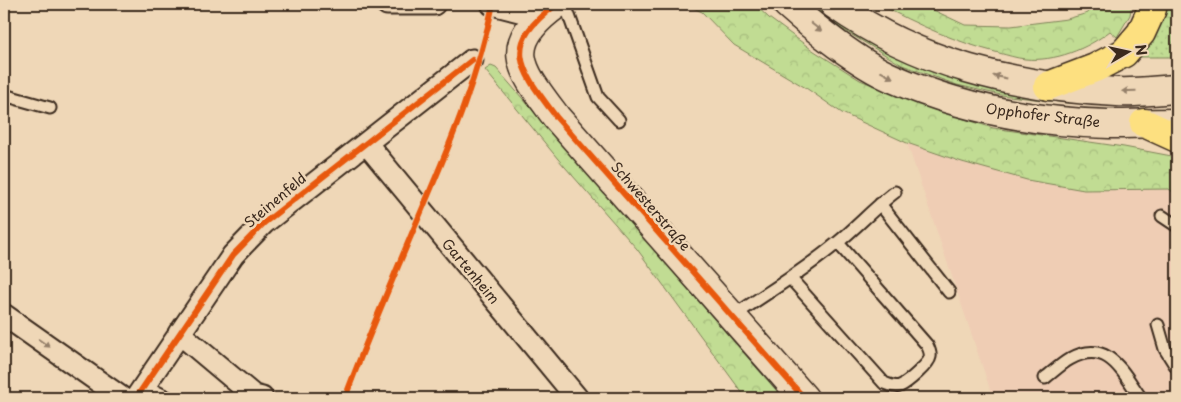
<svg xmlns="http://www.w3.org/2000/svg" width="1181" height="402" font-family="'Playpen Sans',sans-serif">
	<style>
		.built { fill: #efcdb4 }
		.green { fill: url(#green-dots); stroke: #7e8358 }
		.forest { fill: url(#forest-crowns); stroke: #7e8358 }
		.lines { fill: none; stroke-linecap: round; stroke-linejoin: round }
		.lane-casing { stroke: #3b2a1e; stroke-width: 15 }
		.street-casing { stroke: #3b2a1e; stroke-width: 25 }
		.secondary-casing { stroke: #3b2a1e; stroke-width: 31 }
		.highway-casing { stroke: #3b2a1e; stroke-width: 31 }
		.lane { stroke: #efd7b7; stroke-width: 11 }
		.street { stroke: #efd7b7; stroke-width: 21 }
		.secondary { stroke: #efd7b7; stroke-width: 28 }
		.highway { stroke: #fde080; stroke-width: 28 }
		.cycleway-casing { stroke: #efd7b7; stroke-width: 9 }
		.cycleway { stroke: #e8590c; stroke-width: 6 }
		.oneway { fill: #95806a }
		.labels { text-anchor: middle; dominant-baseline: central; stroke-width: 5; stroke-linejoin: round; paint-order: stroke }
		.street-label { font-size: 14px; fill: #3b2a1e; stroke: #efd7b7 }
	</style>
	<defs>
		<pattern id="green-dots" width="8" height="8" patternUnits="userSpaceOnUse" patternTransform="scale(1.25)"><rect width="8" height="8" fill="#c1dc93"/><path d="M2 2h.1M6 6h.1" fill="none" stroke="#a7bd7e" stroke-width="1.8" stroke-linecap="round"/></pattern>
		<pattern id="forest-crowns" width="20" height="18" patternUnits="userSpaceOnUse" patternTransform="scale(1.25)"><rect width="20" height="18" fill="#c1dc93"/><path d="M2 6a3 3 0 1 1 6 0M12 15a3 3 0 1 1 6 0" fill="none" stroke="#a7bd7e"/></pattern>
	</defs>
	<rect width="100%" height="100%" fill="#efd7b7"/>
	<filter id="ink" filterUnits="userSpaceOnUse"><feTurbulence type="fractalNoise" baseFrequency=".02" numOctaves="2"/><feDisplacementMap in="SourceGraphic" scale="10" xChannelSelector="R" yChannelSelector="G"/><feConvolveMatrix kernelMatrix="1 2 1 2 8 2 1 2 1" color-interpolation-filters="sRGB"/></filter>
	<g filter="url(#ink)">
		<path class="built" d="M907 143 962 162 1084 190 1169 189 1177 195V398H993Z"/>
		<path class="green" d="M804 4H814L852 29 891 51 1177 97V103H1067L1001 95 957 85 902 65 817 14Z
			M1162 4H1177V57H1139L1134 55Z"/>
		<path class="forest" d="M685 4H754L769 18 811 49 860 80 930 108 993 128 1124 147 1177 157V195L1169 189 1084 190 1027 180 962 162 907 143 842 113 806 88 734 45 702 12Z
			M879 4H926L927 7 965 25 1011 26 1067 19 1088 13 1095 4H1132L1130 15 1117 37 1110 31C1087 49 1055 62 1025 59 1016 58 1007 55 999 53 956 42 917 25 879 4Z
			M491 66 496 68 783 398H746L637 249 558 159 485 70Z"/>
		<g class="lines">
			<g class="lane-casing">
				<path id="lane" d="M565 4 598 97 619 120
					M4 95 50 108
					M880 204 949 292
					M1162 216 1177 226
					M791 279 884 383C890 385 894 388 900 386 907 383 929 364 930 357 931 353 929 349 927 345L838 243
					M732 317C768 292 804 271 837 243 857 227 875 207 895 192
					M1158 325 1165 349 1177 368
					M1045 378C1053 372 1061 364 1070 359 1108 338 1122 372 1141 398
					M145 386 169 398"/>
			</g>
			<g class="street-casing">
				<path id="street" d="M387 4H434
					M492 4 539 16
					M366 143 577 398
					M4 315 122 398
					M179 333 254 396 262 398
					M136 398 233 255 264 223 472 60"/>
			</g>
			<g class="secondary-casing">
				<path id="secondary" d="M557 4C498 46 522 71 557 118L804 398
					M787 4C815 29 858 63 892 78 960 108 1035 122 1109 124 1132 124 1155 123 1177 123
					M834 4C918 64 1015 87 1117 92 1137 93 1157 90 1177 89"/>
			</g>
			<g class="highway-casing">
				<path id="highway" d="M1048 86 1095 68 1124 53 1141 33 1152 9V4
					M1144 123 1177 138"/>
			</g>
			<use href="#lane" class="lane"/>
			<use href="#street" class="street"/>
			<use href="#secondary" class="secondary"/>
			<use href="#highway" class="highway"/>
			<g class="cycleway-casing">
				<path id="cycleway" d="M557 4C498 46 522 71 557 118L804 398
					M136 398 233 255 264 223 472 60
					M345 398C369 333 397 269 424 205 452 140 479 73 493 4"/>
			</g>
			<use href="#cycleway" class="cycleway"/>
		</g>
		<defs><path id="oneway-solid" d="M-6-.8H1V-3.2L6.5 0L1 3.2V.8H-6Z" transform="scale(1.25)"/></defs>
		<g class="oneway">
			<use href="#oneway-solid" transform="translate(816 27) rotate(38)"/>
			<use href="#oneway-solid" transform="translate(887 75) rotate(28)"/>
			<use href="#oneway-solid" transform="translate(1000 77) rotate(-168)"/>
			<use href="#oneway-solid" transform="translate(1129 91) rotate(178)"/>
			<use href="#oneway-solid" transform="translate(44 343) rotate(35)"/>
		</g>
	</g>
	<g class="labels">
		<g class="street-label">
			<text transform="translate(1043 115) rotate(7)">Opphofer Straße</text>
			<text transform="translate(275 200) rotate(-40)">Steinenfeld</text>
			<text transform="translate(651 206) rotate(49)">Schwesterstraße</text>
			<text transform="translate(471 271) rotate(50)">Gartenheim</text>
		</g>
	</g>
	<rect width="1181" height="402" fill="none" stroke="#efd7b7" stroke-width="20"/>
	<rect x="10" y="10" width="1161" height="382" fill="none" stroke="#3b2a1e" stroke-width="2" filter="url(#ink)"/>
	<g transform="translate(1128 52) rotate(81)" stroke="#efd7b7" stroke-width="4" paint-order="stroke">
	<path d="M0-4L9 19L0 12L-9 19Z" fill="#3b2a1e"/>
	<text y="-8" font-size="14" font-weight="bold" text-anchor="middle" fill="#3b2a1e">N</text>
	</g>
</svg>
